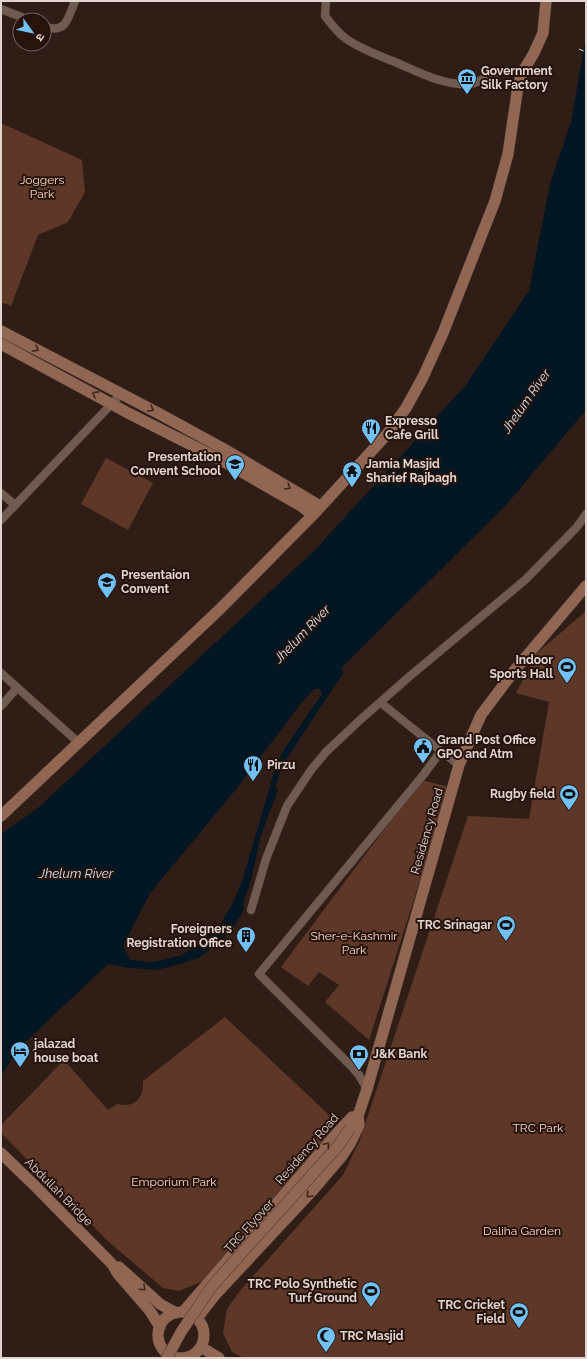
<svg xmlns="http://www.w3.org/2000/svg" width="587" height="1359" font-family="Raleway,'Noto Sans Devanagari',sans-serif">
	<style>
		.green { fill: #5d3828 }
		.water { fill: #021623; fill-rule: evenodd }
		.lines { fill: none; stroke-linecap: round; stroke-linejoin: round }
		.ferry { stroke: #d2e3f0; stroke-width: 1; stroke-dasharray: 5 4; stroke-linecap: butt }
		.street-casing { stroke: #473833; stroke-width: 9 }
		.secondary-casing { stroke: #473833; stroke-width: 12 }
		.street { stroke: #715b51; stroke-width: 8 }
		.secondary { stroke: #916652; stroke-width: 11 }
		.secondary-bridge-casing { stroke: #473833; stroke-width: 12; stroke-linecap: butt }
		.secondary-bridge { stroke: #916652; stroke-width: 11 }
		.oneway { stroke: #41281e }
		.labels { text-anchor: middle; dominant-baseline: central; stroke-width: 4; stroke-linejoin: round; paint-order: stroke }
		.poi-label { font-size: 12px; font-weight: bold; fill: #e1d4cf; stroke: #26140c; text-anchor: start }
		.park-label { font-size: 12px; fill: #fdd6c4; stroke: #26140c }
		.street-label { font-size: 12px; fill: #e1d4cf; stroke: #26140c }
		.water-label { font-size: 13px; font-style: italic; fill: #d2e3f0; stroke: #26140c }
	</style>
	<rect width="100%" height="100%" fill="#301e16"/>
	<path class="green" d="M1 123 82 160 85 192 68 222 38 235 11 306 1 302Z
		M106 458 153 483 128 530 81 504Z
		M586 611V1351L584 1358H244L232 1352 223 1333 227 1309 239 1292 343 1175 359 1142 468 816 529 819 549 702 516 693 537 653Z
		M421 780 450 787 369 1040 325 1002 339 985 319 972 308 986 281 967Z
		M225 1017 329 1115 331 1138 203 1281 179 1291 163 1288 110 1243 1 1133V1125L64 1060 108 1110 117 1104C134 1108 144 1099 143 1081Z"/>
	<path class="water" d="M586 36V410L507 504 342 667 343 673 282 766 275 787 278 790 261 835 251 880 244 901 243 912 233 928 220 942 200 957 181 964 156 970 129 968 108 964 18 1049 1 1076V834L38 808 315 550 465 386 529 291 550 184 571 122ZM314 689H320L322 694 283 751 274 773 242 881 232 905 219 926 193 948 180 956 153 962 130 960 123 946 150 893 237 788 302 702Z"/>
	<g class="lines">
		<path class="ferry" d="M579 49 586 52"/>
		<g class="street-casing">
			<path id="street" d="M326 1 325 16C331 24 337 32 345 38 360 49 378 55 395 62 418 72 444 86 470 84 478 83 485 78 492 74 502 69 512 71 522 73
				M1 9 29 20
				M44 26C66 35 68 18 75 1
				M1 493 15 505
				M1 520 121 394
				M1 673 78 742
				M381 703 441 751
				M1 706 17 688
				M251 910 266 859 287 806 311 770 326 752 360 720 410 676 525 580 577 527 586 514
				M367 1089 359 1075 352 1067 259 974 424 774 441 751 459 765"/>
		</g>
		<g class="secondary-casing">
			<path id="secondary" d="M1 331 158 413 224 449 320 506
				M1 344 128 413 219 459 301 506 313 515
				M1 816 220 609 313 515 368 455 388 433 406 408 423 377 443 333 495 201 508 154 518 86 522 73 534 53 543 33 546 1
				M1 1153 34 1185 112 1264 118 1274 150 1311 160 1327
				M119 1267 160 1304 176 1313
				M183 1312 338 1132 352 1117 358 1116
				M158 1335a23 23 0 1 1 46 0a23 23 0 1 1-46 0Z
				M197 1318 215 1295 313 1190 342 1156 351 1142 359 1125 358 1116 367 1089 459 765 481 715 514 671 586 586
				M201 1347 219 1358"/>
		</g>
		<use href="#street" class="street"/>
		<use href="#secondary" class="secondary"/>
		<g class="secondary-bridge-casing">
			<path id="secondary-bridge" d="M167 1358 181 1332 212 1286 339 1145 350 1128"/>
		</g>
		<use href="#secondary-bridge" class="secondary-bridge"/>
	</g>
	<defs><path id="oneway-chevron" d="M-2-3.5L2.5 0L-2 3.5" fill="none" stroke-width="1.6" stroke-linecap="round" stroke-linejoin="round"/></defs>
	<g class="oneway">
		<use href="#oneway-chevron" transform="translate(36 349) rotate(28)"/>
		<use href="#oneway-chevron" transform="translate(95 394) rotate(-151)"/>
		<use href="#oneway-chevron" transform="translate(151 409) rotate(27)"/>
		<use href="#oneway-chevron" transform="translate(288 487) rotate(31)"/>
		<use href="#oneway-chevron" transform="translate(327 1145) rotate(-49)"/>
		<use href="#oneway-chevron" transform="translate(309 1195) rotate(133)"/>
		<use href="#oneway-chevron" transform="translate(143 1288) rotate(43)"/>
	</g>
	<defs>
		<g id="museum-pin" transform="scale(1)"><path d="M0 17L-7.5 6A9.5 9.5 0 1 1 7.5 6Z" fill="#72c1f5" stroke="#26140c"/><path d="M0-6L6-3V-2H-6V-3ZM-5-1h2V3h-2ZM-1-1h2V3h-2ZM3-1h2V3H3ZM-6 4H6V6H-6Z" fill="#111"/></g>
		<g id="restaurant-pin" transform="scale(1)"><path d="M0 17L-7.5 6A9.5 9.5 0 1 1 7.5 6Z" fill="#72c1f5" stroke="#26140c"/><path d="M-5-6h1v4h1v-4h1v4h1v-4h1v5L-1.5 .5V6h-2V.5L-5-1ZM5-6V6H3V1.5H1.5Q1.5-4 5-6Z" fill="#111"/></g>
		<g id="school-pin" transform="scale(1)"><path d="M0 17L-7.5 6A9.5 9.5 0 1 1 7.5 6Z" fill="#72c1f5" stroke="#26140c"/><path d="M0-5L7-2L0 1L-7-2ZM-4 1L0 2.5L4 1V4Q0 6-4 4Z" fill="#111"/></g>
		<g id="temple-pin" transform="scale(1)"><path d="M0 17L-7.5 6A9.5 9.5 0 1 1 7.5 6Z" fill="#72c1f5" stroke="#26140c"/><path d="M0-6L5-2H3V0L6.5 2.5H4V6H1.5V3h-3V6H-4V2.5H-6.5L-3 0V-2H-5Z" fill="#111"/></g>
		<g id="stadium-pin" transform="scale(1)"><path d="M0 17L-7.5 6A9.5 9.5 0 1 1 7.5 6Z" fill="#72c1f5" stroke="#26140c"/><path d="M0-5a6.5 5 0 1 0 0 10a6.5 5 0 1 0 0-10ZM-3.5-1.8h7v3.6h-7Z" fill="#111"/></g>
		<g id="civic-pin" transform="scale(1)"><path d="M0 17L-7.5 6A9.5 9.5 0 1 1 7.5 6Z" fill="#72c1f5" stroke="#26140c"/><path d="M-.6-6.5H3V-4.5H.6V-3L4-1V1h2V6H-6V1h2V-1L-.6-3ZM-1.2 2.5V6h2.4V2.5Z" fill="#111"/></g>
		<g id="building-pin" transform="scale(1)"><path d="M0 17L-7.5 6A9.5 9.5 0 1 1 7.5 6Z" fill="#72c1f5" stroke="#26140c"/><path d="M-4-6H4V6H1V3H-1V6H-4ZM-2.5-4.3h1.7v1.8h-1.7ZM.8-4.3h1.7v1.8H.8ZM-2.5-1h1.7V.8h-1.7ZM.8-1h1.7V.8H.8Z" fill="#111"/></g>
		<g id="hotel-pin" transform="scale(1)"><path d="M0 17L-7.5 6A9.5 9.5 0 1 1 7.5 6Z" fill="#72c1f5" stroke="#26140c"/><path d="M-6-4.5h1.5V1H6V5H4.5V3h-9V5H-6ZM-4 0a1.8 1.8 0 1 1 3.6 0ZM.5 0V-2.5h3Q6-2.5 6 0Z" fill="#111"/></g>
		<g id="bank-pin" transform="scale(1)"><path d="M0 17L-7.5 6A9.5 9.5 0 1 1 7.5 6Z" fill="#72c1f5" stroke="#26140c"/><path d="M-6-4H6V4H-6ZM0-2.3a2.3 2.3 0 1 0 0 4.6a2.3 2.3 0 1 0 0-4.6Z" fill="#111"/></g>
		<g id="mosque-pin" transform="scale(1)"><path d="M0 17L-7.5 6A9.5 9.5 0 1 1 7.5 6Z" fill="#72c1f5" stroke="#26140c"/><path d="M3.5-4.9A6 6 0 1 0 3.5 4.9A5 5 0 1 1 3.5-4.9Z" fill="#111"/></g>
	</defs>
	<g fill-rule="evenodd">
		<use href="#museum-pin" x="467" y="78"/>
		<use href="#restaurant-pin" x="371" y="428"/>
		<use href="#school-pin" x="235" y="464"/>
		<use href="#temple-pin" x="352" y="471"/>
		<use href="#school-pin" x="107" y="582"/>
		<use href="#stadium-pin" x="567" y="667"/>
		<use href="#civic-pin" x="423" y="747"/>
		<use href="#restaurant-pin" x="253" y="765"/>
		<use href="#stadium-pin" x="569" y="794"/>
		<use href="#stadium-pin" x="506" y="925"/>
		<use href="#building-pin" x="246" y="936"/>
		<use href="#hotel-pin" x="20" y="1051"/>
		<use href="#bank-pin" x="359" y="1054"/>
		<use href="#stadium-pin" x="371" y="1291"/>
		<use href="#stadium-pin" x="519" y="1312"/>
		<use href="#mosque-pin" x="326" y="1336"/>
	</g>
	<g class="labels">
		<g class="poi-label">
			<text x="481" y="71">Government<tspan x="481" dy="14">Silk Factory</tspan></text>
			<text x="385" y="421">Expresso<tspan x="385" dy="14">Cafe Grill</tspan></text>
			<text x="221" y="457" text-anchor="end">Presentation<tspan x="221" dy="14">Convent School</tspan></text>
			<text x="366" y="464">Jamia Masjid<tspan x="366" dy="14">Sharief Rajbagh</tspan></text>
			<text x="121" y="575">Presentaion<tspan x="121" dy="14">Convent</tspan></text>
			<text x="553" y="660" text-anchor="end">Indoor<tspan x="553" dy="14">Sports Hall</tspan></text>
			<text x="437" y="740">Grand Post Office<tspan x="437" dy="14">GPO and Atm</tspan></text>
			<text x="267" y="765">Pirzu</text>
			<text x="555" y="794" text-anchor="end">Rugby field</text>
			<text x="492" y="925" text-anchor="end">TRC Srinagar</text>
			<text x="232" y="929" text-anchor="end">Foreigners<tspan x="232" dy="14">Registration Office</tspan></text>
			<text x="34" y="1044">jalazad<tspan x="34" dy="14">house boat</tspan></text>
			<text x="373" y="1054">J&amp;K Bank</text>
			<text x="357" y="1284" text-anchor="end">TRC Polo Synthetic<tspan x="357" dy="14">Turf Ground</tspan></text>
			<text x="505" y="1305" text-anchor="end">TRC Cricket<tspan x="505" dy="14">Field</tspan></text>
			<text x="340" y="1336">TRC Masjid</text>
		</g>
		<g class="park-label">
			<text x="42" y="180">Joggers<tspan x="42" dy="14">Park</tspan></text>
			<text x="354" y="936">Sher-e-Kashmir<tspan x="354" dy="14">Park</tspan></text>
			<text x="538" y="1128">TRC Park</text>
			<text x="174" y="1182">Emporium Park</text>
			<text x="522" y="1231">Daliha Garden</text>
		</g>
		<g class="street-label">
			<text transform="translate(427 831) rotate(-74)">Residency Road</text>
			<text transform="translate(307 1149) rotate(-49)">Residency Road</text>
			<text transform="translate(59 1192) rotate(45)">Abdullah Bridge</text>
			<text transform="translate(249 1226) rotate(-48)">TRC Flyover</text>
		</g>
		<g class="water-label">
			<text transform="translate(526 401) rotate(-55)">Jhelum River</text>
			<text transform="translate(302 634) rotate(-46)">Jhelum River</text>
			<text x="76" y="873">Jhelum River</text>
		</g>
	</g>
	<rect width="587" height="1359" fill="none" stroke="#e1d4cf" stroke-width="4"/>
	<g transform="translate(32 32) rotate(123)"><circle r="19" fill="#26140c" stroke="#71615a"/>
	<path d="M0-3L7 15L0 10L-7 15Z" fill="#72c1f5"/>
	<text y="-6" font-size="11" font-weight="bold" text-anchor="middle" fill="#e1d4cf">उ</text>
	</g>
</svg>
